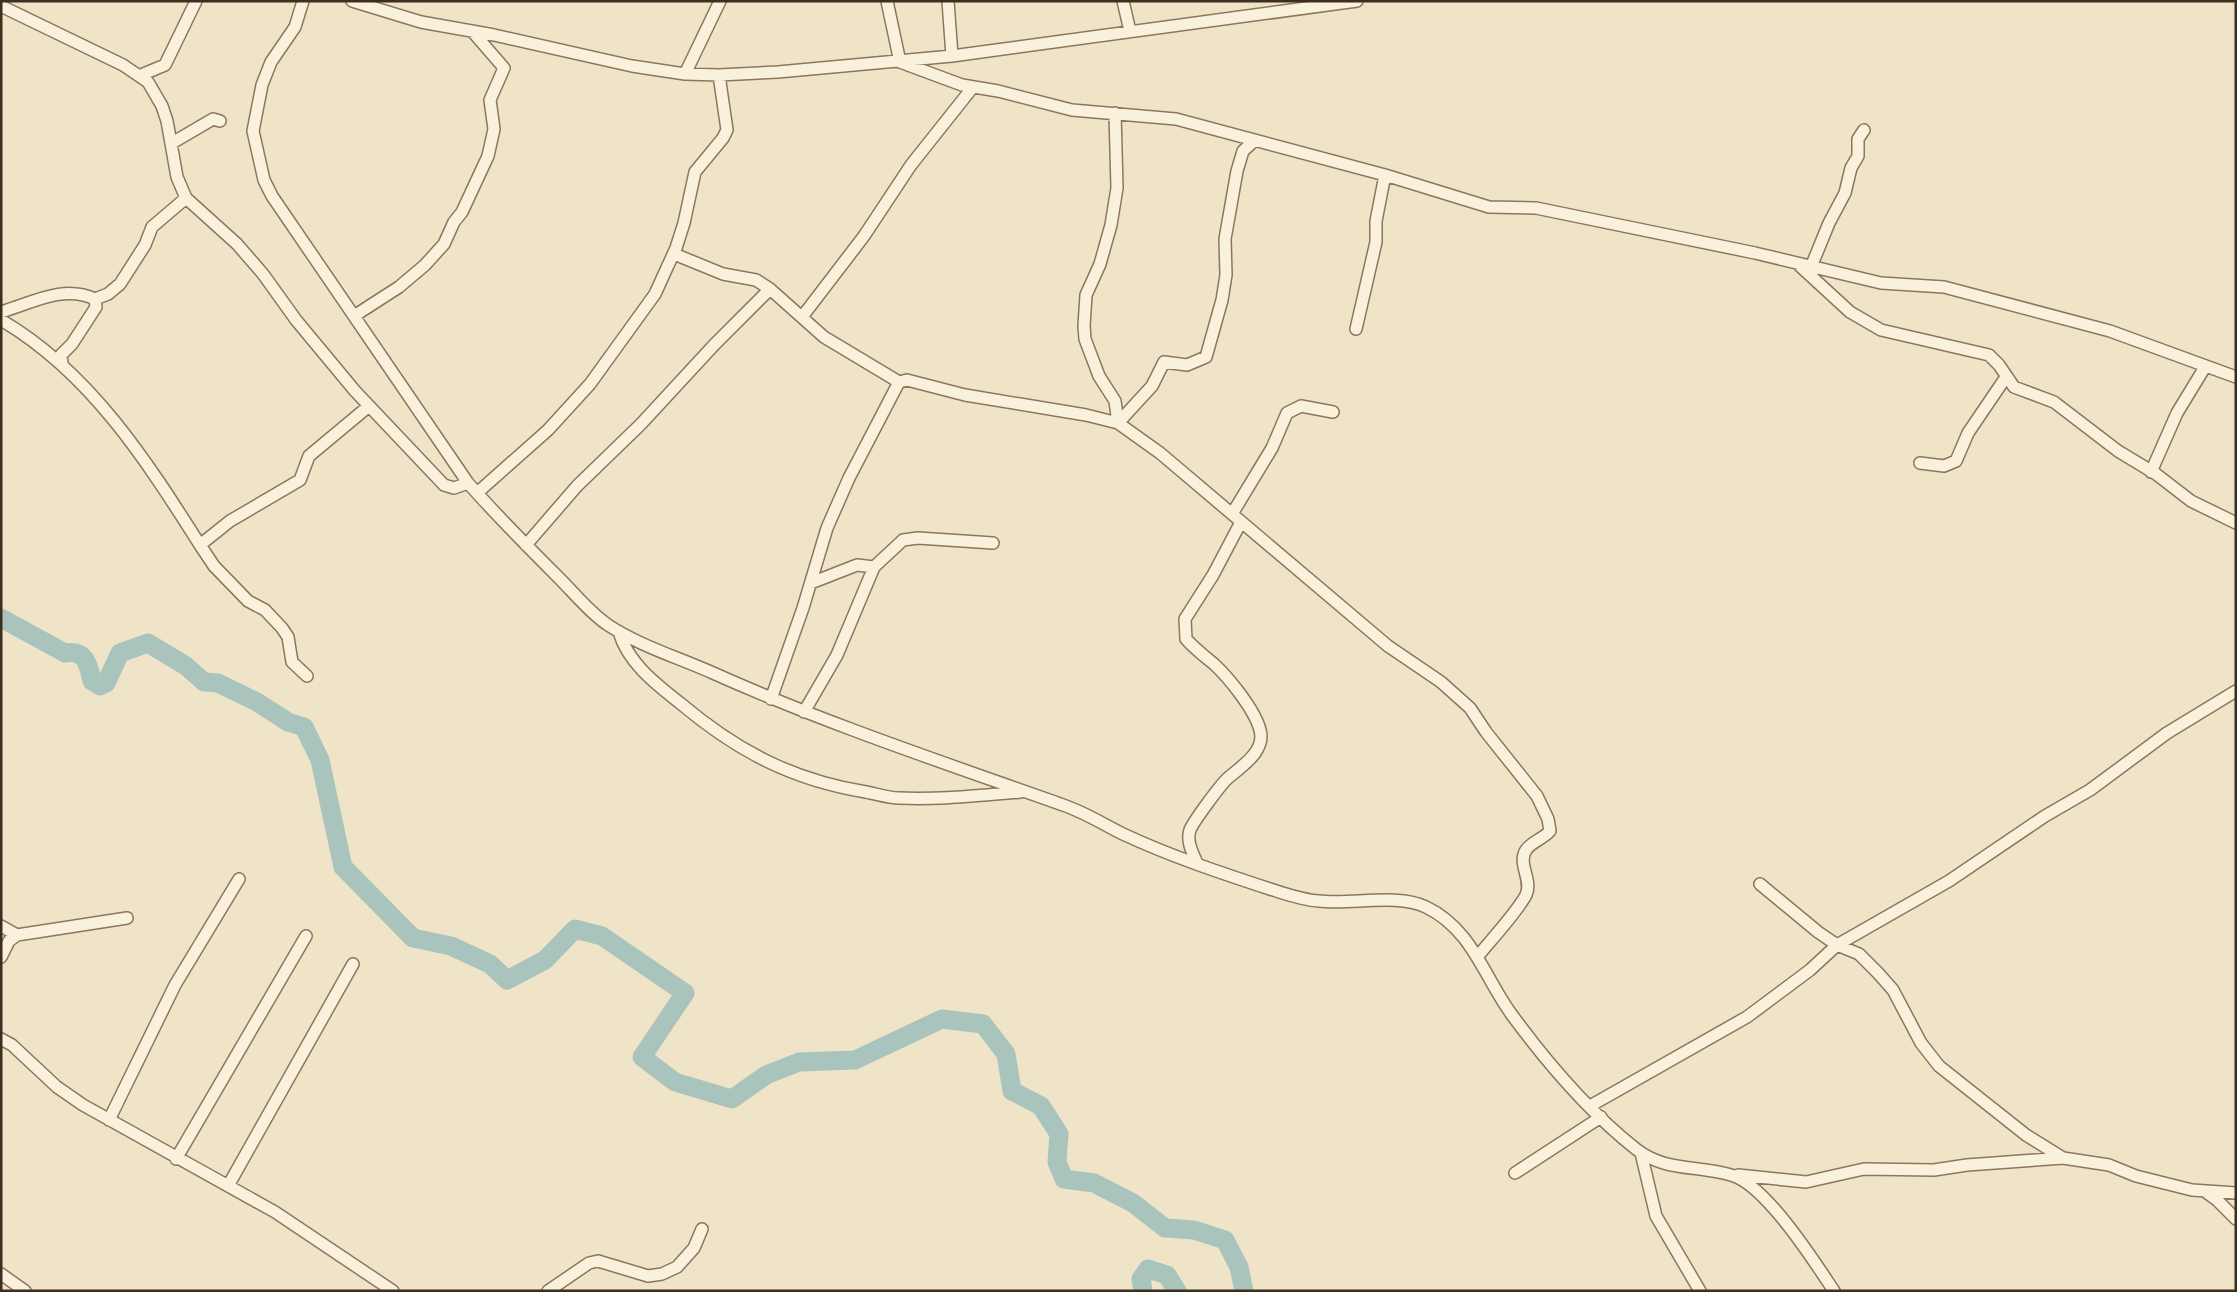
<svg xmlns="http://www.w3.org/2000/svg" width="2237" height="1292" font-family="'Noto Serif',serif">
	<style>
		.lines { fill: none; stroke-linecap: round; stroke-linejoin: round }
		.river { stroke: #a9c4bc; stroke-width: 19 }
		.minor-casing { stroke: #8d765c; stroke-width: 14 }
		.minor { stroke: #faf1dc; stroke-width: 11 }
	</style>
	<rect width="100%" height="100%" fill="#f0e4c8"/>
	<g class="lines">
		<path class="river" d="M1 618 65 653C87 650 88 665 92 681L100 686 106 683 120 653 148 643 186 666 204 682 218 683 257 702 288 722 304 727 320 760 343 867 413 938 451 946 490 964 507 980 545 960 575 929 602 936 685 993 642 1057 675 1082 732 1099 766 1075 799 1062 855 1060 942 1019 983 1024 1006 1054 1012 1091 1041 1106 1059 1134 1057 1162 1064 1179 1094 1183 1133 1203 1165 1228 1194 1230 1225 1240 1239 1267 1244 1291
			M1143 1291 1141 1279 1148 1269 1167 1275 1177 1291"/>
		<g class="minor-casing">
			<path id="minor" d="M303 1 295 27 271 62 262 85 253 131 264 180 272 196 468 483C497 516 528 547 560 579 575 594 590 613 608 625 640 646 677 657 713 673 827 724 945 763 1063 805 1084 812 1103 824 1123 834 1170 856 1221 873 1270 889 1286 894 1302 900 1319 901 1351 905 1397 893 1426 907 1472 929 1484 977 1512 1015 1548 1064 1588 1111 1636 1149 1665 1172 1698 1165 1731 1175 1765 1184 1814 1261 1834 1291
				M352 1 421 22 494 35 632 66 685 74 719 75 778 72 952 56 1357 1
				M887 1 900 62 962 85 998 91 1072 110 1176 119 1385 175 1489 207 1536 208 1755 253 1881 283 1944 287 2110 331 2236 377
				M948 1 952 56
				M1123 1 1130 31
				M1 6 123 65 148 82 162 106 167 121 177 177 186 198 237 244 263 274 296 320 355 391 444 485 454 488 468 483
				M685 74 720 1
				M141 75 165 65 196 1
				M1115 113 1117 188 1111 225 1100 264 1086 295 1084 326 1085 339 1099 376 1115 401 1118 423
				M172 143 213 119 220 121
				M674 254 723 274 756 280 770 289 824 337 899 382
				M1800 266 1850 312 1881 330 1989 355 1999 365 2014 387 2054 402 2118 451 2156 474 2191 501 2236 523
				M1811 267 1829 223 1845 193 1851 168 1858 156V139L1864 130
				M95 299 108 294 120 284 145 245 152 227 186 198
				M1 312C32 303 63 284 95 299L96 307 72 344 61 355 62 363
				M354 316 399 287 425 265 444 244 454 222 462 212 488 156 494 129 490 100 504 68 472 31
				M802 317 864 236 911 165 973 87
				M1 320C90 372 146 460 200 545L230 521 300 480 309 456 369 406
				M1356 329 1376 242V221L1385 175
				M1118 423 1152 386 1164 362 1187 365 1206 357 1222 300 1226 275 1225 239 1237 171 1243 151 1254 141
				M1920 463 1944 466 1956 461 1968 433 2006 377
				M2151 472 2177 413 2205 367
				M477 493 548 430 590 384 655 294 676 248 684 223 695 172 723 138 727 130 719 75
				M1232 514 1272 448 1287 413 1301 406 1333 412
				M200 545 214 566 248 601 265 610 282 628 288 637 292 662 307 676
				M526 545 577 486 641 424 714 345 770 289
				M811 583 857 565 874 567 903 540 918 538 993 543
				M619 632C628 663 656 684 680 703 737 751 792 780 866 792 877 794 888 798 899 798 940 800 981 795 1021 792
				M771 699 803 608 827 528 849 478 899 382 907 380 965 395 1086 415 1118 423 1160 453 1388 646 1441 682 1470 708 1486 732 1537 796 1548 819 1550 831C1543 839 1531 842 1526 850 1517 864 1533 880 1526 895 1517 912 1491 940 1478 956
				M804 712 837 655 874 567
				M1197 863C1193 854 1186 841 1190 830 1193 822 1221 784 1228 778 1242 766 1266 751 1260 730 1255 710 1229 678 1214 664 1204 656 1195 649 1186 639L1185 619 1213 575 1241 522
				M1760 884 1818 932 1837 945 1859 954 1878 973 1893 990 1921 1043 1939 1066 2026 1135 2063 1158
				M1 926 17 935
				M1 957 9 941 17 935 127 918
				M1 1039 12 1045 57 1087 83 1105 275 1212 393 1291
				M1590 1106 1747 1017 1810 970 1837 945 1949 881 2045 816 2090 790 2167 733 2236 691
				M109 1120 175 985 239 879
				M1641 1153 1656 1216 1700 1291
				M176 1159 306 936
				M1515 1173 1601 1117
				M1738 1175 1806 1182 1864 1169 1934 1170 1967 1165 2063 1158 2109 1165 2136 1176 2192 1190 2236 1193
				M228 1186 353 964
				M2206 1192 2217 1200 2236 1219
				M1 1274 25 1291
				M548 1291 589 1263 598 1261 648 1276 662 1274 677 1267 694 1248 702 1229"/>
		</g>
		<use href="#minor" class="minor"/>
	</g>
	<rect width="2237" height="1292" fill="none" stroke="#3d2e20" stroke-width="5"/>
</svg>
